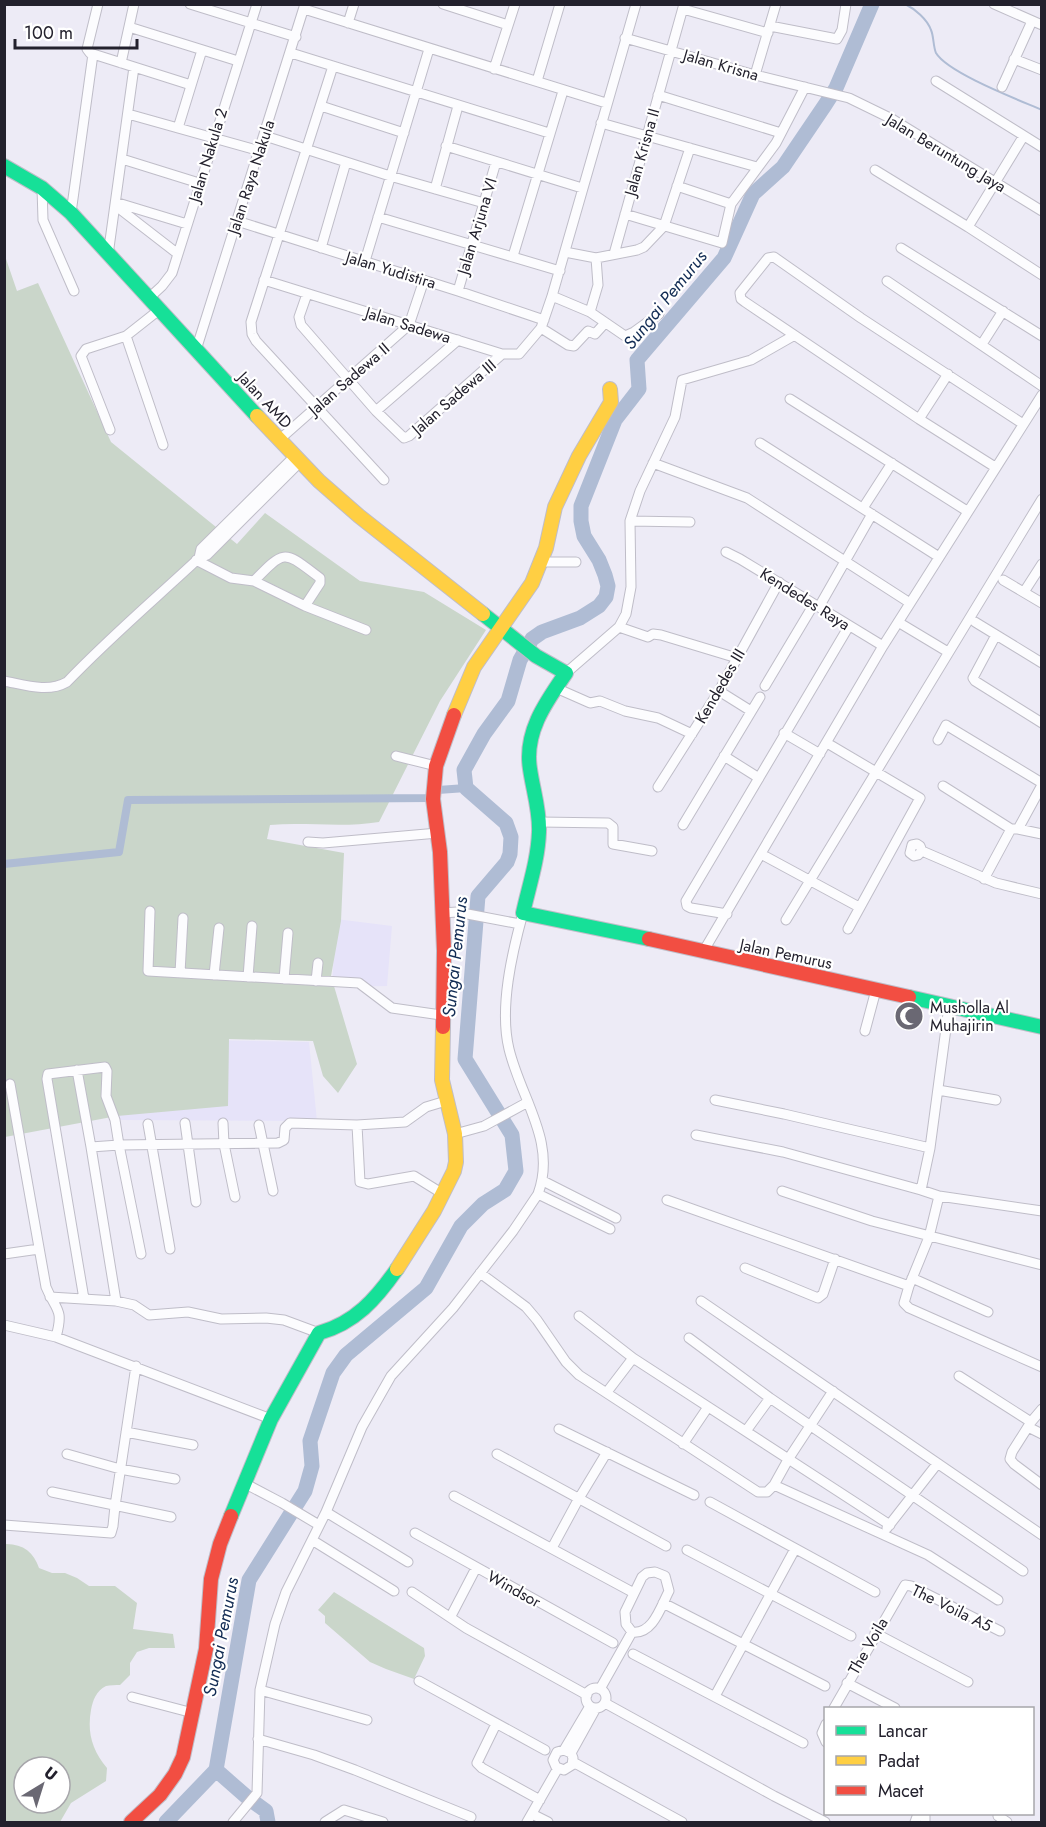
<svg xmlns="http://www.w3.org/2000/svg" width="1046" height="1827" font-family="Jost,sans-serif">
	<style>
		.built { fill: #e6e3f9 }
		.green { fill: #cad6ca; fill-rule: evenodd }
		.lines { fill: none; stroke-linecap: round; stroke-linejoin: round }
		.stream { stroke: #afbcd4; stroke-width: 2 }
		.canal { stroke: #afbcd4; stroke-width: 8 }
		.river { stroke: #afbcd4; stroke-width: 15 }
		.street-casing { stroke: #bfbdc8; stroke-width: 11 }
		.fast-casing { stroke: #bfbdc8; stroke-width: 16 }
		.slow-casing { stroke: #bfbdc8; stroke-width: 16 }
		.jam-casing { stroke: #bfbdc8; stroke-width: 16 }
		.street { stroke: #fcfcfe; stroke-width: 9 }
		.fast { stroke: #16e098; stroke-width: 14 }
		.slow { stroke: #ffcf43; stroke-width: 14 }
		.jam { stroke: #f24e42; stroke-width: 14 }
		.labels { text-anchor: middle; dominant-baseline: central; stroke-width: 4.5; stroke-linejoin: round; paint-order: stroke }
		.street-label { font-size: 16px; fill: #23212d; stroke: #fff }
		.poi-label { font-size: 16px; fill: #23212d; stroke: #fff; text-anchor: start }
		.water-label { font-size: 18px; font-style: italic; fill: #122c54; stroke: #fff }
	</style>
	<rect width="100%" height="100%" fill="#edebf6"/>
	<path class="built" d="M336 919 392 926 387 986 332 987Z
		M109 1038 309 1042 317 1121 121 1120 107 1096Z"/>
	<path class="green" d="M4 253 17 291 38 283 111 442 237 544 265 513 360 581 424 592 486 630 440 701 379 822C343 828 306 822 270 825L267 839 344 853 341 921 331 976 357 1064 338 1093 323 1076 313 1041 229 1039 228 1106 117 1116 5 1137Z
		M4 1544C22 1543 34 1552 39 1568L52 1573H65L77 1578 89 1586H115L137 1603 133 1629 173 1634 175 1648H149L137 1652 130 1663V1675L120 1685C116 1685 110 1685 106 1686 96 1691 93 1700 91 1710 87 1732 92 1750 107 1768L106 1781 71 1803 60 1822H5ZM24 1767H60V1803H24Z
		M334 1592 424 1648 425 1656 414 1679 386 1669 370 1662 325 1623V1616L318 1610Z"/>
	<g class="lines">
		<path class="stream" d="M905 4C915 9 927 19 931 30 934 37 933 46 936 53 948 73 1019 100 1042 110
			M872 6 878 4"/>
		<path class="canal" d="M4 864 119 852 128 800 431 798 438 790 466 788"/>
		<path class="river" d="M216 1770 248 1798 266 1811 268 1822
			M166 1822 216 1770 249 1580 305 1491 312 1466 310 1441 333 1373 346 1355 426 1288 461 1226 483 1204 505 1190 516 1171 512 1135 465 1059 478 896 507 862 510 854 511 837 506 823 466 788 464 770 484 734 508 701 520 660 532 639 542 632 580 618 599 606 606 597 608 586 605 575 599 560 584 536 581 521V506L615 420 639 389 637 360 724 258 753 194 783 167 825 105 836 88 872 4"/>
		<g class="street-casing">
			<path id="street" d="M98 4 87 49 90 53 191 85
				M190 4 296 37
				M443 4 508 25
				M994 4 1042 25
				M304 9 606 103
				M683 9 768 33
				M348 23 354 4
				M770 26 837 39 842 30 846 4
				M129 27 238 61
				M625 38 755 75 849 98 892 119 1042 211
				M291 53 549 133
				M1014 59 1042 70
				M121 63 134 4
				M333 66 251 322 252 334 256 341 384 480
				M494 69 515 4
				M755 75 776 4
				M537 81 560 4
				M936 81 1042 147
				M1002 87 1032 21
				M658 95 781 133
				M321 106 404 133
				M128 114 260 151
				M601 123 757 167
				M178 128 202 50
				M265 136 390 176 484 203
				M446 146 582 188
				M122 159 199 183
				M875 170 968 227 1042 275
				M677 186 731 204
				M42 188 43 220 74 291
				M435 189 458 106
				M118 203 187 224
				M116 206 178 254
				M71 213 93 54
				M625 214 722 243 731 204 776 143 805 87
				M378 217 560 271
				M237 221 458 291 544 320
				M968 227 1023 137
				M321 248 346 162
				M901 248 1042 336
				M565 252 596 258 637 250 644 247 664 226 690 148
				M614 254 684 4
				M108 255 134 67
				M513 256 563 91
				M365 261 429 49
				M264 280 502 354H519L541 328 552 296 636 4
				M887 281 1042 386
				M458 291 496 162
				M307 294 299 317 301 325 376 411 404 438 409 436 502 354
				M552 296 590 312 625 336 634 332 659 314
				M149 298 162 286 172 273 257 4
				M590 312 598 285 596 258
				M541 328 568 345 574 346 588 331 595 334 605 323
				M126 336 163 445
				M982 344 1003 311
				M196 350 305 4
				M790 399 967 511
				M376 411 458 340
				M919 419 948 374
				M110 430 81 356 86 349 126 336 159 310
				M279 440 409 325 424 280
				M760 443 939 557
				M653 463 747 498 910 603
				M995 467 919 419 745 302 741 299 740 293 768 258 774 257 861 318 1023 424
				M863 508 892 463
				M630 521 690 522
				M726 552 740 559 883 646
				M199 558 201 549 295 456
				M196 560 231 578 254 581 305 606 366 630
				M541 562H576
				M1003 580 1042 603
				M254 581C286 548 284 551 320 578V583L305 606
				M1024 592 1042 564
				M819 607 872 514
				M898 622 948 652
				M975 622 1042 663
				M619 627 648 637 653 634 661 635 737 658
				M996 635 973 678 975 681 1042 723
				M566 673 619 627 626 614 631 587 630 521 640 491 675 417 682 380 751 360 793 336
				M4 681C25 685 48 693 67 682 109 638 155 599 199 558L207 555 300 462
				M765 686 814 604
				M556 688 590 703 600 701 625 711 658 718 692 734
				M719 691 751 711
				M784 733 820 754
				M938 740 946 725 1042 783
				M827 743 920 798 848 929
				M396 756 436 766
				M724 756 759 778
				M943 786 1011 829
				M658 787 719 691 779 582
				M540 822 608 823 613 827V844L652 851
				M683 825 760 697
				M1011 829H1018L1042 785
				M1018 829 1042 834
				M308 842 323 843 438 833
				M922 851 918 855 914 856 910 853 912 845 917 844 920 846 922 851 996 883 1042 894
				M761 854 859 907
				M984 879 1011 829
				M150 911 148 971 359 983 392 1008 441 1015
				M443 913 457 912 520 924
				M727 914 691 908 687 906 686 901 849 626
				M786 920 1042 499
				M703 952 883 646 1042 395
				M180 973 183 918
				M214 975 219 928
				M248 977 252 926
				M284 979 288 933
				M316 981 318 963
				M865 1031 876 990
				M77 1070 91 1147
				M10 1084 46 1287C56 1311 64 1308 56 1337
				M938 1090 996 1100
				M715 1100 784 1114 930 1148
				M185 1123 196 1202
				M223 1123 224 1144 235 1197
				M148 1124 170 1249
				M259 1125 273 1191
				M357 1125 360 1182 368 1184 414 1176 443 1194
				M455 1134 484 1126 528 1102
				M696 1135 783 1152 921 1190 930 1148 949 1006
				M543 1181 616 1218
				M921 1190 939 1196 1042 1211
				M782 1191 872 1221 1042 1265
				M538 1194 610 1229
				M667 1200 909 1286 929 1237 939 1196
				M4 1254 39 1249
				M745 1268 818 1298 823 1294 835 1259
				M480 1273 526 1307 537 1320 566 1362 579 1375 758 1492H767L774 1485 789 1458 833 1391
				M912 1278 988 1312
				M909 1286 904 1303 909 1308 1042 1367
				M50 1297 116 1301 134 1305 149 1315 188 1312 221 1319 266 1318 284 1320 319 1333
				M84 1299 47 1079 48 1074 105 1067 107 1071 106 1096 115 1120 119 1145 278 1143 284 1140 285 1128 290 1123 357 1125 405 1122 426 1107 446 1101
				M116 1301 91 1147 119 1145 141 1254
				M701 1301 1042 1535
				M579 1316 633 1358
				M4 1325 56 1337 271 1419
				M689 1338 770 1398 1023 1571
				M959 1376 1031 1422 1042 1409
				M607 1392 633 1358 890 1525
				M1031 1422 1012 1452 1010 1459 1014 1464 1042 1485
				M1028 1427 1042 1434
				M559 1429 694 1495
				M746 1431 770 1398
				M126 1432 193 1445
				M683 1444 708 1407
				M67 1454 120 1469 175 1479
				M497 1454 666 1546
				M244 1483 282 1503 319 1525
				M774 1485 928 1555 998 1600
				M52 1492 171 1517
				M454 1496 634 1593
				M710 1502 875 1592
				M326 1512 408 1562
				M4 1525 111 1533 113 1526 115 1506 136 1366
				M887 1528 937 1464
				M415 1533 613 1643
				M312 1540 394 1591
				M552 1548 578 1500 607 1452
				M687 1550 851 1636
				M655 1572 665 1576 669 1591C661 1606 653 1635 632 1632L626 1624 625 1612 642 1577 647 1573Z
				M412 1592 466 1628 587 1695
				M663 1603 825 1686
				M451 1616 476 1568
				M875 1633 968 1682
				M633 1654 803 1743
				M419 1681 545 1750
				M847 1683 895 1708
				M586 1698a10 10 0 1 1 20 0a10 10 0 1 1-20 0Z
				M600 1689 632 1632
				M260 1690 367 1720
				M715 1696 795 1549
				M132 1697 193 1713
				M605 1703 774 1796 825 1822
				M834 1708 905 1585 911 1586 1000 1631
				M496 1724 477 1763 482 1768 540 1800
				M826 1724 822 1733 826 1742
				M258 1739 314 1755 355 1770 471 1817
				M564 1750 590 1706
				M571 1753 564 1750 557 1752 553 1760 556 1767 564 1770 572 1765 573 1758 571 1753 596 1708
				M573 1762 682 1822
				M532 1814 548 1822
				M998 1816 1007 1822
				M233 1822 257 1793 260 1690 275 1624 286 1592 326 1512 362 1427 391 1376 453 1308 513 1231 538 1194C557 1142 521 1099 509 1049 499 1008 512 953 523 913
				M325 1822 344 1810 383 1822
				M527 1822 558 1768
				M915 1822 918 1814
				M925 1822V1814"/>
		</g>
		<g class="fast-casing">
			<path id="fast" d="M4 166 42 188 71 213 257 416
				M483 614 536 656 566 673C546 702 524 732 530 769 533 790 540 811 539 832 538 860 529 886 523 913L649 939
				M909 997 1042 1027
				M231 1516 271 1419 319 1333C355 1323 376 1299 397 1269"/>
		</g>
		<g class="slow-casing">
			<path id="slow" d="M257 416 319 481 359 516 483 614
				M454 715 474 667 532 583 546 548 555 507 579 456 611 402 610 389
				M397 1269 434 1211 454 1171 456 1162 455 1134 442 1080 443 1027"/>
		</g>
		<g class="jam-casing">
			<path id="jam" d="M649 939 909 997
				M443 1027 444 951 440 852 433 799 436 766 454 715
				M131 1822 160 1795 175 1774 183 1757 206 1649 211 1579 220 1544 231 1516"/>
		</g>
		<use href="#street" class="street"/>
		<use href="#fast" class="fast"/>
		<use href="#slow" class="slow"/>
		<use href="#jam" class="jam"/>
	</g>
	<defs>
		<g id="mosque-disc" transform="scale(1.5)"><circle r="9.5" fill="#6a6873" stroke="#fff"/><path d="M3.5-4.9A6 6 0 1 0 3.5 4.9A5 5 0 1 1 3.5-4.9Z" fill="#fff"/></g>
	</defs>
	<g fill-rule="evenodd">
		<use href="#mosque-disc" x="909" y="1016"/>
	</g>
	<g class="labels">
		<g class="street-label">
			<text transform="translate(721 65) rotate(16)">Jalan Krisna</text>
			<text transform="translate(642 152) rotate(-74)">Jalan Krisna II</text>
			<text transform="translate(946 153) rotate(31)">Jalan Beruntung Jaya</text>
			<text transform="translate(208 155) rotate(-73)">Jalan Nakula 2</text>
			<text transform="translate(251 177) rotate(-72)">Jalan Raya Nakula</text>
			<text transform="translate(477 226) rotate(-73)">Jalan Arjuna VI</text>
			<text transform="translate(391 270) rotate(17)">Jalan Yudistira</text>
			<text transform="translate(408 325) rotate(17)">Jalan Sadewa</text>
			<text transform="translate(349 379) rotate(-41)">Jalan Sadewa II</text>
			<text transform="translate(454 397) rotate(-41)">Jalan Sadewa III</text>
			<text transform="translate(265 400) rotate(47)">Jalan AMD</text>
			<text transform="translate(805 599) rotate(32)">Kendedes Raya</text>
			<text transform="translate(720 686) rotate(-60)">Kendedes III</text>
			<text transform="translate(786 954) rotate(12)">Jalan Pemurus</text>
			<text transform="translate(514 1589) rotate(29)">Windsor</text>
			<text transform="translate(952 1608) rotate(26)">The Voila A5</text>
			<text transform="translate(868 1646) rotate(-60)">The Voila</text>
		</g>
		<g class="poi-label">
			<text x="930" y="1007">Musholla Al<tspan x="930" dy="18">Muhajirin</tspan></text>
		</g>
		<g class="water-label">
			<text transform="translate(665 300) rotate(-51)">Sungai Pemurus</text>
			<text transform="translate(455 957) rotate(-84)">Sungai Pemurus</text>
			<text transform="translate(221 1637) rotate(-79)">Sungai Pemurus</text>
		</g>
	</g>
	<rect width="1046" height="1827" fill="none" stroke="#23212d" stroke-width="12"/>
	<rect x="824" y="1707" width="210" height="108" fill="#ffffff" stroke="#a7a6ab" stroke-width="1.5"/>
	<rect x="836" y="1726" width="30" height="9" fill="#16e098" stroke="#a7a6ab" stroke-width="1.5"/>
	<text x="878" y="1737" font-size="18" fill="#23212d">Lancar</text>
	<rect x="836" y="1756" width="30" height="9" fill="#ffcf43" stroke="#a7a6ab" stroke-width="1.5"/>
	<text x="878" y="1767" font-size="18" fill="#23212d">Padat</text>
	<rect x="836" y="1786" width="30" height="9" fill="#f24e42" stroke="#a7a6ab" stroke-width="1.5"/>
	<text x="878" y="1797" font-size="18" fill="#23212d">Macet</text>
	<g transform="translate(42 1785) rotate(38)"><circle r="28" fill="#ffffff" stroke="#a7a6ab" stroke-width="1.5"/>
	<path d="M0-4.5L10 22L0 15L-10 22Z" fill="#6a6873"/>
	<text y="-9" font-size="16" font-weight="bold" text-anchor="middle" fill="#23212d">U</text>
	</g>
	<path d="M15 39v9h122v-9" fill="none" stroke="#23212d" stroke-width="3"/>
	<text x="24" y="39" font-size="18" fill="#23212d" stroke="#ffffff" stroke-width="4.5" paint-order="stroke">100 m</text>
</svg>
